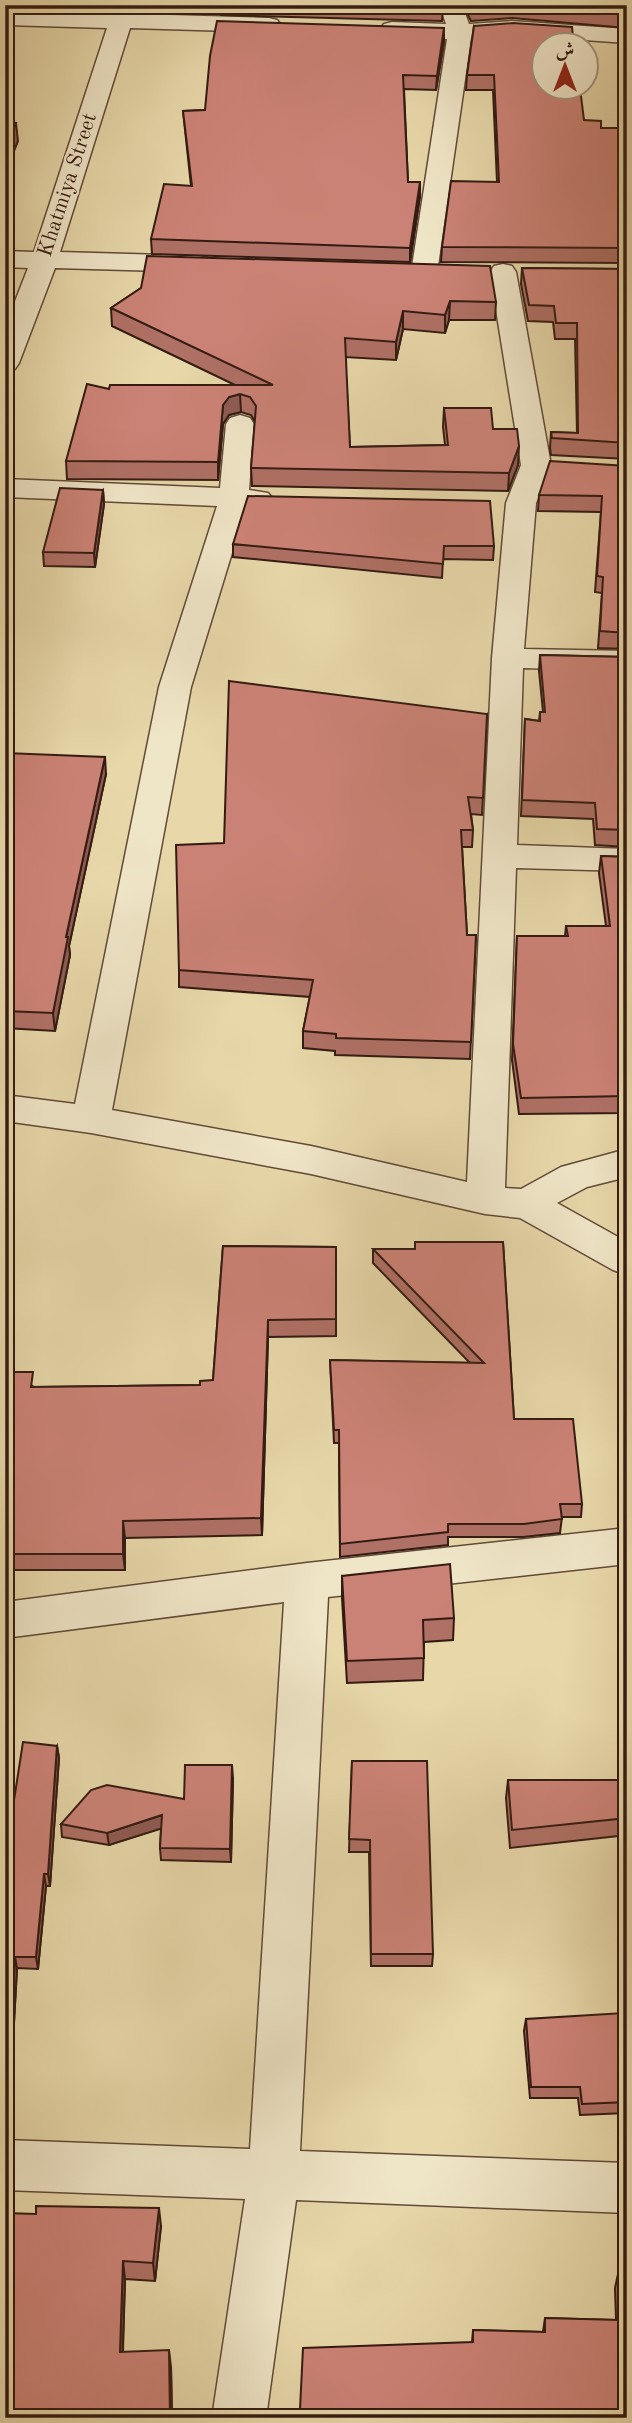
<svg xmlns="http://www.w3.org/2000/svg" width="632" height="2423" font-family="'Old Standard TT',Amiri,serif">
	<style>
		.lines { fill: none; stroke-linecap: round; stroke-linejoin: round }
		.minor-casing { stroke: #614a38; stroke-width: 3 }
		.minor { fill: #efe5c7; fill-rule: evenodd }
		.wall { fill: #af7065; stroke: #341b12; stroke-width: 2 }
		.shaded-wall { fill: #8e5b53; stroke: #341b12; stroke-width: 2 }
		.building { fill: #cb8276; stroke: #341b12; stroke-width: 2 }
		.labels { text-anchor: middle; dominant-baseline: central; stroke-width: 5; stroke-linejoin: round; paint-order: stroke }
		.far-street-label { font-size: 21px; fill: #341b12; stroke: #efe5c7 }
	</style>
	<rect width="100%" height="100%" fill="#e7d7a9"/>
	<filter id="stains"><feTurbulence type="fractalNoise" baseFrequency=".00286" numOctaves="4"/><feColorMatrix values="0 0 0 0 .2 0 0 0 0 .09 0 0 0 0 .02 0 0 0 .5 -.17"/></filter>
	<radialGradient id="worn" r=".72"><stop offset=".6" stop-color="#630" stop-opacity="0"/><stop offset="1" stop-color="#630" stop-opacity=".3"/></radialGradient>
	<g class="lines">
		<g class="minor-casing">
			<path id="minor" d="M114 5H138L135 14 269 18 277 20 281 25 277 30 269 32 130 28 60 252 199 256 208 258 212 264 208 270 199 272 55 268 19 363 15 369 5 371V327L28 268 5 267V251L34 252 107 28 5 25V11L111 14Z
				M444 5H462L469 24 512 21 627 29V43L512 35 471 38 437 273 433 279 424 281 415 279 411 273 447 39 392 36 384 34 380 29 384 24 392 22 446 24 441 9Z
				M503 264 512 266 516 272 551 465 536 503 524 649 627 651V671L523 668 517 845 627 849V871L516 868 505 1188 521 1189 561 1167 627 1149V1177L587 1187 557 1203 627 1242V1275L613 1270 520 1218 485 1214 311 1174 91 1133 5 1121V1095L75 1104 159 687 217 506 5 497V479L220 488 226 424 230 418 240 415 250 418 254 424 249 490 268 493 273 499 268 505 246 507 191 687 112 1110 311 1146 467 1182 492 658 506 503 521 465 490 272 494 266Z
				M627 1528V1564L328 1597 300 2151 627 2163V2213L296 2200 266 2418H212L245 2199 5 2190V2140L250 2149 284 1602 5 1638V1602L307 1563Z"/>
		</g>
		<use href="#minor" class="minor"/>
	</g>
	<path class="wall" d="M221 5H443L442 21 221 15Z
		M463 5H627V28L512 18 471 21Z
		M474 26 584 120 601 128H627V263L441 262 442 247 497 182 493 90H466L467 75Z
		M444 42 436 90 404 89 408 182H420V196L410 262 152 254 151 239 191 186 183 111 205 110Z
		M522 268 627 269V459L551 455 550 448 551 432 577 433 575 339H555L553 322 528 321 521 284Z
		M141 288 496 302 495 320H449L445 333 403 329 396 360 345 357 350 447 445 445 443 427 444 408 493 429 518 465 508 491 252 486 251 468 255 422 251 415 241 412 229 415 223 424 218 480 67 479 66 461 109 389 235 385 112 326 111 308Z
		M627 466V649L598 648 602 593 595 592 601 512 538 511 539 495Z
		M103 490 104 504 95 567 44 566 43 552Z
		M233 544 494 546 493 560 443 559 442 578 233 557Z
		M540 655 627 657V847L595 845 593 819 521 816 525 719 539 721 540 712H543L539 671Z
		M487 714 482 815 471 814 473 830 472 847H462L467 935H476L470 1059 335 1055V1051L303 1048V1031L310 997 179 987V970L224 843Z
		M5 753 106 774 69 946 70 955 55 1031 5 1028Z
		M601 856 627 857V1113L519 1114 512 1060 517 936H565L566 926H606L599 873Z
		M503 1242 514 1419 582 1504 581 1517H562L560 1533 523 1537H448V1545L340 1557 339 1443H334L330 1360 470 1363 373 1263V1249H414Z
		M223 1246 336 1247V1336L268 1337 262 1535 125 1538V1570H5V1372L34 1387 200 1385 213 1380Z
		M342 1576 454 1618 453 1640 424 1642 423 1680 347 1683 342 1598Z
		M57 1746 59 1758 50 1886H46L38 1969 17 1968 13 2041H5V1852Z
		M352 1761 433 1954 432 1966H371L369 1852H349Z
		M233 1778 231 1862 161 1860 160 1848 161 1828 109 1845 62 1837 61 1824 184 1799Z
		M508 1780H627V1835L510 1848 506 1798Z
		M526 2019 627 2035V2113L580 2115 578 2098H530L524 2031Z
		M5 2213 161 2226 155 2281 125 2279 123 2352 171 2367 172 2418H5Z
		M618 2274 627 2418H300V2409L472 2342 473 2330 543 2332 545 2318 616 2320 615 2288Z"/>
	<path class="shaded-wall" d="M444 28V42L436 90 437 76Z
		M16 123 18 141 5 173V152Z
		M420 182V196L410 262V248Z
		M450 301 449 320 445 333V315Z
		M403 311V329L396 360V342Z
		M240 394 241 412 229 415 223 424 218 480V462L223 405 229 397Z
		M519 446 518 465 508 491 509 473Z
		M103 490 104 504 95 567 94 553Z
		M105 757 106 774 69 946 70 955 55 1031 53 1013 66 937Z
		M9 1249 12 1266 5 1331V1291Z
		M268 1320V1337L262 1535 261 1518Z
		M123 1521 125 1538V1570L123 1554Z
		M57 1746 59 1758 50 1886 48 1874Z
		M232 1765 233 1778 231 1862 230 1849Z
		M162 1815 163 1828 109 1845 107 1833Z
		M44 1874 46 1886 38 1969 36 1957Z
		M15 1957 17 1968 13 2041 11 2029Z
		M159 2208 161 2226 155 2281 153 2263Z
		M123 2261 125 2279 122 2369 120 2352Z
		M169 2350 171 2367 172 2418H170Z"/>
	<path class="building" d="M540 5H627V12Z
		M217 21 444 28 437 76 403 75 408 182H420L410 248 151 239 164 184 192 186 183 111 205 110 210 56Z
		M513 23 572 27 574 46H544V88H580L584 120 601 121V128H627V248L442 247 451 181 499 182 494 75H467L474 26Z
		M5 122 16 123 5 152Z
		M147 256 490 266 496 302 450 301 445 315 403 311 396 342 345 338 350 447 448 445 444 408H491L493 429H517L519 446 509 473 251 468 256 406 250 397 240 394 229 397 223 405 218 462 66 461 87 384 109 389 110 385H273L111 308 141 288Z
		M522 268 627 269V443L552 438 551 432 578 433 577 323H556L554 306 529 305Z
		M550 461 627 466V633L600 631 603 577 597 576 602 496 539 495Z
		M60 488 103 490 94 553 43 552Z
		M248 496 490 501 494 546H444L443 564 233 544Z
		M540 655 627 657V830L597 829 595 803 522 800 525 719 540 721V712H545Z
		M229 681 487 714 483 798 468 797 473 830H461L467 935H476L471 1042 336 1038V1034L303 1031 313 980 179 970 176 845 224 843Z
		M5 753 105 757 66 937H68L53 1013 5 1011Z
		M601 856 627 857V1096L521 1098 513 1044 517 936H568L566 926H610Z
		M415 1242H503L514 1419H573L582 1504H560L562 1519 524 1524H448V1532L340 1544 339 1430H334L330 1360 484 1363 373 1249H415Z
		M223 1246 336 1247V1319L268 1320 261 1518 123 1521V1554H5V1372H33L31 1387 200 1385V1381L213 1380Z
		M5 1249H9L5 1291Z
		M450 1564 454 1618 423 1620 424 1658 347 1661 342 1576Z
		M23 1742 57 1746 48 1874H44L36 1957H15L11 2029H5V1852H6Z
		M352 1761H427L433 1954H371L370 1840 349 1839Z
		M185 1765H232L230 1849 160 1848 162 1815 107 1833 61 1824 91 1790 107 1785 184 1799Z
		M508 1780H627V1818L512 1830Z
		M624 2013 627 2035V2102L582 2104 580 2087H531L526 2019Z
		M36 2206 159 2208 153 2263 123 2261 120 2352 169 2350 170 2418H5V2213L36 2214Z
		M618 2274H627V2418H358V2412L300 2409 303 2348 473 2342V2330L545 2332V2318L619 2320Z"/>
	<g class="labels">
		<g class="far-street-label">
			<text transform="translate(68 185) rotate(-72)">Khatmiya Street</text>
		</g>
	</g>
	<rect width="632" height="2423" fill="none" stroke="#e7d7a9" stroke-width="28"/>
	<rect x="7" y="7" width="618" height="2409" fill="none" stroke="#341b12" stroke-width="3.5"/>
	<rect x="14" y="14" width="604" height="2395" fill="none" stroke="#341b12" stroke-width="2"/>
	<g transform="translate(565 66)"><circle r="33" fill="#efe5c7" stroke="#a4947f" stroke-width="2"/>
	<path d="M0-5L12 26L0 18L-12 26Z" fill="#8f2418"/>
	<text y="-10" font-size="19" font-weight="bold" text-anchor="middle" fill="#341b12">ش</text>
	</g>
	<rect width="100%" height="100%" filter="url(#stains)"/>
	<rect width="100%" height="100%" fill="url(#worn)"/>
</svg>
